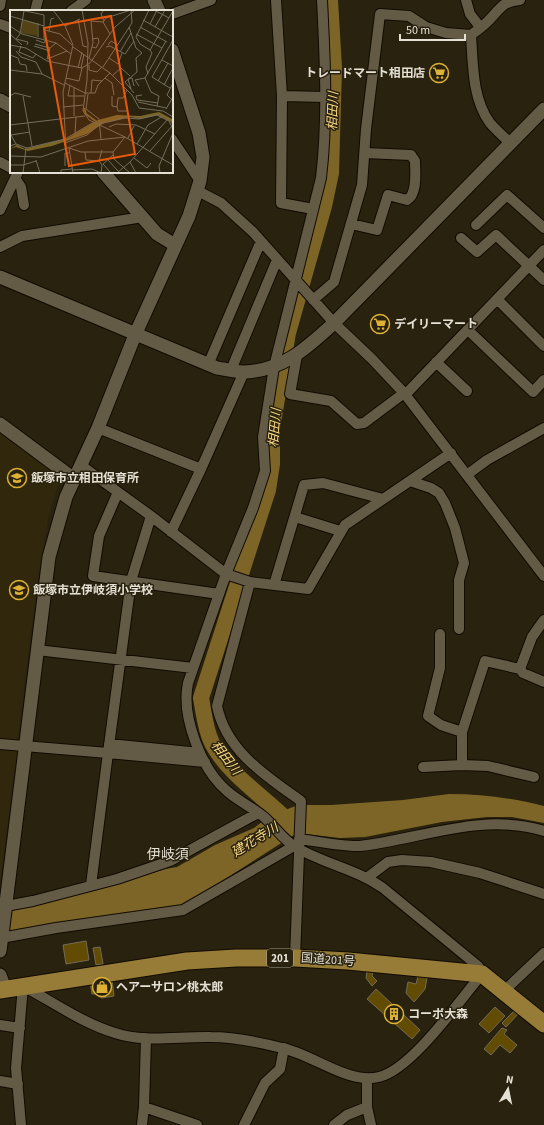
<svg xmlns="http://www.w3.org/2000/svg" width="544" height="1125" font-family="'Source Sans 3','Noto Sans JP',sans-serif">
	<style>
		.built { fill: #31270d }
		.water { fill: #7c6526 }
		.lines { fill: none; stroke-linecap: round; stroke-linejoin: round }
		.river { stroke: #7c6526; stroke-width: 16 }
		.building { fill: #624c03; stroke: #746b56 }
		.minor-casing { stroke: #120b00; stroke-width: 12 }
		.tertiary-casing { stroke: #120b00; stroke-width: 15 }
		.trunk-casing { stroke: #120b00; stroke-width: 19 }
		.minor { stroke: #645b47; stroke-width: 10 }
		.tertiary { stroke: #645b47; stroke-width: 13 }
		.trunk { stroke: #967c37; stroke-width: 17 }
		.labels { text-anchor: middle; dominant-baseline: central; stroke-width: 3; stroke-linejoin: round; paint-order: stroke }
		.shield { fill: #29220f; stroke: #ada799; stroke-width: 1 }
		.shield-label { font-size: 11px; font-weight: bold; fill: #e5e0d4 }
		.poi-label { font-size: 12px; font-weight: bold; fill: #e5e0d4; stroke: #29220f; text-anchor: start }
		.street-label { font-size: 12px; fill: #e5e0d4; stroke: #29220f }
		.water-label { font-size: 13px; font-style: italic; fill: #f8d682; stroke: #29220f }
		.quarter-label { font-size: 14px; fill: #e5e0d4; stroke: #29220f }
		.inset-river { fill: none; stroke: #7c6526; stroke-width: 2 }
		.inset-road { fill: none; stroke: #746e5e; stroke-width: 1 }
		.view { fill: #e8590c; fill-opacity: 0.15; stroke: #e8590c; stroke-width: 2 }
		.inset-edge { fill: none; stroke: #e5e0d4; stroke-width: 2 }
	</style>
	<rect width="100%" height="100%" fill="#29220f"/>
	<path class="built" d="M0 431 61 476 48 519 32 625 18 739 13 741H0Z
		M0 749 18 750 0 883Z"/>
	<path class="water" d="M449 794C482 794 512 798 544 806V823L512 817H487L442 822 365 837 340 838 297 833 186 904 165 909 9 933 0 910 133 879 165 869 177 867 215 845 254 828 270 816 298 805H331L403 800Z"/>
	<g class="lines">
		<path class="river" d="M287 820C263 796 228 774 212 743 205 729 204 713 201 698L268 490 272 464V429L288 333 324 206 331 173 334 68 330 0"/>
	</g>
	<path class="building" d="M86 941 89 960 66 964 63 945Z
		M100 947 103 964 96 965 93 948Z
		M367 971 373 972 372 976 377 981 372 986 366 978Z
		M418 976 427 978 425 989 414 1002 406 993 408 982 416 984Z
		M112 979 114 996 101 998 100 993 92 994 90 982Z
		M376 989 420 1030 412 1039 367 999Z
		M495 1007 505 1016 489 1033 479 1024Z
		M515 1010 519 1013 506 1027 502 1023Z
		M502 1028 507 1030 504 1034 517 1045 510 1053 500 1045 491 1055 484 1049Z"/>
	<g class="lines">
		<g class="minor-casing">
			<path id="minor" d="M276 0 282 96 281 203 313 209
				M466 0 470 14 480 27
				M0 6 1 0
				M35 11 38 0
				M71 11 86 0
				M172 14 211 0
				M0 24 11 28
				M282 96 325 97
				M172 139 200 181
				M510 143C503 136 496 130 490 123 472 99 473 63 471 35 478 30 486 24 491 18 502 6 503 2 520 0
				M0 162 11 168
				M15 178 21 187 24 205
				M198 191 221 203 253 232 334 323 372 359 404 393 544 576
				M0 210 18 172
				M351 224 377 230 388 195 407 200C418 194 415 171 415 161L411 155 365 153
				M476 225 507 195 544 228
				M461 238 477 252 496 235 544 280
				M0 247 22 236 143 217
				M497 299 544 346
				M313 300 334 282 362 185 366 129 380 14 409 16 426 27 446 33 471 35
				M468 330 533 392 544 380
				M297 355 290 394 331 401 357 424 364 423 404 393
				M436 362 467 391
				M208 365 261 241
				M231 370 277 260
				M405 395 544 250
				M98 428 201 469 244 372
				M82 466 151 516 226 574 250 582 308 589 345 525 451 453
				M468 474 487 460 544 428
				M410 481 431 488 439 493 445 503 455 528 464 563 459 580V629
				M118 492 99 536 93 576 219 594
				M295 517 340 531
				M171 532 201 469
				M250 582 217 706C226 751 266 776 301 801L295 958
				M274 585 304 485 323 483 383 499
				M440 634V668L428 716 441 725 462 732
				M37 650 193 668
				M520 669 523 673 544 682
				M0 744 108 753 131 581 151 516
				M109 744 200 753
				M423 767 462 765
				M534 777 488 766 462 765V732L485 661 520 669 532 637 544 620
				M299 839C316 841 344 847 360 846 421 839 482 812 544 831
				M368 877 388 862 402 860 431 862 480 873 544 894
				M91 885 108 753 205 762
				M0 907 33 901 117 879 170 861 258 813
				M1 938 56 928 183 910 294 846
				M504 991 544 953
				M0 1025 20 1028
				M146 1038 144 1107 197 1125
				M367 1080V1107L371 1125
				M0 1081 18 1084
				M21 1125 16 1068 23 986C53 1002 82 1023 115 1033 145 1043 179 1036 211 1037 231 1037 262 1043 282 1048 312 1054 349 1085 379 1077 412 1069 459 1001 482 974L478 966 383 888C356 869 325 864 297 848 284 841 275 827 264 817 252 807 238 801 227 791 201 769 181 716 188 683L226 574 253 508 265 471 263 437 274 367 321 178C328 119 325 59 322 0
				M142 1125 144 1107
				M244 1125 265 1083 280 1069 284 1048
				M334 1125 347 1115 367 1107"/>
		</g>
		<g class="tertiary-casing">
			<path id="tertiary" d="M154 0 159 11
				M0 100 11 106
				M103 172 157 234 175 245
				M0 277 217 368C225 369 235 372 244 372 282 371 307 348 334 323L544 109
				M0 424 74 479
				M0 951 49 557 66 497 98 428 135 335 189 216 200 181 203 157 199 133 172 50
				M0 975 5 989"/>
		</g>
		<g class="trunk-casing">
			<path id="trunk" d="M0 990 187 961 236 958H295L348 961 482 974 544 1024"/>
		</g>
		<use href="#minor" class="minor"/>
		<use href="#tertiary" class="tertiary"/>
		<use href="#trunk" class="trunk"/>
	</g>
	<defs>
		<g id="supermarket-ring" transform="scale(1)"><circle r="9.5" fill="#29220f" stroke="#ddb133" stroke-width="1.5"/><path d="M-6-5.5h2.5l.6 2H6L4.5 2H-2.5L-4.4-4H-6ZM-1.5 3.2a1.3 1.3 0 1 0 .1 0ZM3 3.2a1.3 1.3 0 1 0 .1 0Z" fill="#ddb133"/></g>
		<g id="school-ring" transform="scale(1)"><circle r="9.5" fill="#29220f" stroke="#ddb133" stroke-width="1.5"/><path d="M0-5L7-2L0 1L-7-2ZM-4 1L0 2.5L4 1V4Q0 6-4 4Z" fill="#ddb133"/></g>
		<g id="shop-ring" transform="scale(1)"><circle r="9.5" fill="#29220f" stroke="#ddb133" stroke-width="1.5"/><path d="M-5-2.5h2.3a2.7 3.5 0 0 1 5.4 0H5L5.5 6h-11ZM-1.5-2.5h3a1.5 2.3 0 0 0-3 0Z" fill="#ddb133"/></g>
		<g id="building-ring" transform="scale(1)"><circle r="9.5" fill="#29220f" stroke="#ddb133" stroke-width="1.5"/><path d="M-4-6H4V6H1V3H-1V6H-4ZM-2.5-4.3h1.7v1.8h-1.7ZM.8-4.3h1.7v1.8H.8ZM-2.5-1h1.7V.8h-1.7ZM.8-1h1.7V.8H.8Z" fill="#ddb133"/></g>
	</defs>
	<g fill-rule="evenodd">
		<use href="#supermarket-ring" x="439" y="73"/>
		<use href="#supermarket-ring" x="380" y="324"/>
		<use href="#school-ring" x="17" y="478"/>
		<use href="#school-ring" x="19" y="590"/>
		<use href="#shop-ring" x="102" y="987"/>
		<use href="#building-ring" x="394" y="1014"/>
	</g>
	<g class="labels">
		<rect class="shield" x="267" y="949" width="26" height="18" rx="3"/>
		<g class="shield-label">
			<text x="280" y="958">201</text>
		</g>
		<g class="poi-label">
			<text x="425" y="73" text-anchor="end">トレードマート相田店</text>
			<text x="394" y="324">デイリーマート</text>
			<text x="31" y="478">飯塚市立相田保育所</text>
			<text x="33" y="590">飯塚市立伊岐須小学校</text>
			<text x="116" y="987">ヘアーサロン桃太郎</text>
			<text x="408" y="1014">コーポ大森</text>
		</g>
		<g class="street-label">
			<text transform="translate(328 960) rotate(4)">国道201号</text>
		</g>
		<g class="water-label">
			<text transform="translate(333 111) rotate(-88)">相田川</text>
			<text transform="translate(275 428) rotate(-85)">相田川</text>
			<text transform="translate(226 758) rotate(52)">相田川</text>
			<text transform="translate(255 840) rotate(-32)">建花寺川</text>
		</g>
		<g class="quarter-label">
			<text x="168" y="855">伊岐須</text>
		</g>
	</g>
	<g transform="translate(10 10)">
		<rect width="163" height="163" fill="#29220f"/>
		<path d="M12 10 27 13V26L11 23Z" fill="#534214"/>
		<path d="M149 102 162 109 163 117 161 112 148 105 130 109 120 107 94 113 77 124 42 136 18 141 6 137 0 139 7 135 15 139 58 128 88 110 107 105 130 106Z" fill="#7c6526"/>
		<path class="inset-river" d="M74 98 76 104 87 112"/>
		<path class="inset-road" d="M11 0 34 5V29M43 0 55 16 63 35 53 82 56 139M139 0 126 27 130 34 140 40M144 0 159 8M0 6 34 16M68 9 73 36 77 37M133 10 163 27M94 11 91 4 94 0M28 13V27M140 14 147 0M0 16 12 24 46 33 61 44M55 16 70 9M119 17 126 38 132 43 126 48 127 62 115 72 124 83M130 17 157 32M145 17 155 0M35 20 50 24 62 35M39 21 41 9 44 8M0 24 12 35M100 24 93 12 96 8 121 0M126 24 152 38M6 29 10 24 14 1M6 29 18 32 17 35M26 30 34 33 36 29M156 31 135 68 141 82 149 86 147 96 156 98M25 34 40 38M0 35 16 38 37 51 72 58 80 53 105 17 125 0M98 35 101 31 108 35M11 36 9 42 23 48 26 44M24 36 40 41M63 37 100 63 122 85 129 98 153 101 163 107M82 37 86 38 89 32 88 28 82 29M96 37 100 36 115 44 124 31M6 41 11 47 26 52 32 64M110 42 121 23M0 45 8 48 10 54 16 55 17 61M79 48 83 33 81 11 93 12M99 48 108 54 112 43M37 49 57 41M37 49 40 38 46 33M152 50 163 56M79 55V60L87 62 92 57M93 57 122 13 121 0M68 58 72 42M71 58 74 44M0 60 32 64 54 75M138 64 136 57 142 43 140 40 163 1M102 66 111 58 120 66M56 68 69 71 72 58M95 68 102 73 104 85M148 71 158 53M55 73 75 83H85L88 75 100 63M163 73 157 85 163 91M60 75 58 86H74M154 75 163 58M129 76 125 70 135 68M160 78 142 67 163 30M121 79 118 69 122 68 124 76M81 83 82 70 92 71M78 84 76 99 89 109 91 129M132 85 126 86 127 90 148 93M0 86 5 83 21 87M13 86 22 136M102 86V96L107 97M128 92 147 96M53 97 73 95M156 99 163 87M117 101H108L107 97 108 88H113L117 80M64 106V78M89 114 115 108 129 109 147 105 159 111 163 119M0 115 75 106M99 117 106 114 126 115 145 124M65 124 66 107M118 128 124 116M55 133 77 125 89 115M6 134 1 125 20 122M127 134 138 115 153 106M0 136 6 134 17 138 55 129 84 112M140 141 162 116M75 142 76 150 89 151M103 142 104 149 120 163M0 146 31 147 78 131 115 127 163 155M124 148 137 158 141 153M26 150 30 163M98 150 109 162M120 152 126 163M0 155H13L26 151M55 156V143H59M62 160 82 159 91 163M13 163 16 138M51 163V160L62 159M63 163 59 138 71 142H103L115 127 79 110 73 101 77 70 78 33 72 0M91 163 92 155 89 151 92 140M101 163 93 154 103 145M107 163 120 152 157 110M150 163 149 156 163 123"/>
		<path class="view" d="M101 6 125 144 59 156 34 18Z"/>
		<rect width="163" height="163" class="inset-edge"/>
	</g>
	<g transform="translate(508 1089) rotate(10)" stroke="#29220f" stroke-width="3" paint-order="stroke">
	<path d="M0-3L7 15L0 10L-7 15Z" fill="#e5e0d4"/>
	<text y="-6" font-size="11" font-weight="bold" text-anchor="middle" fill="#e5e0d4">N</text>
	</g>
	<path d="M400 34v6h65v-6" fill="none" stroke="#e5e0d4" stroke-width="2"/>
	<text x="406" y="34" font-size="12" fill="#e5e0d4" stroke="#29220f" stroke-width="3" paint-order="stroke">50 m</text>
</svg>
